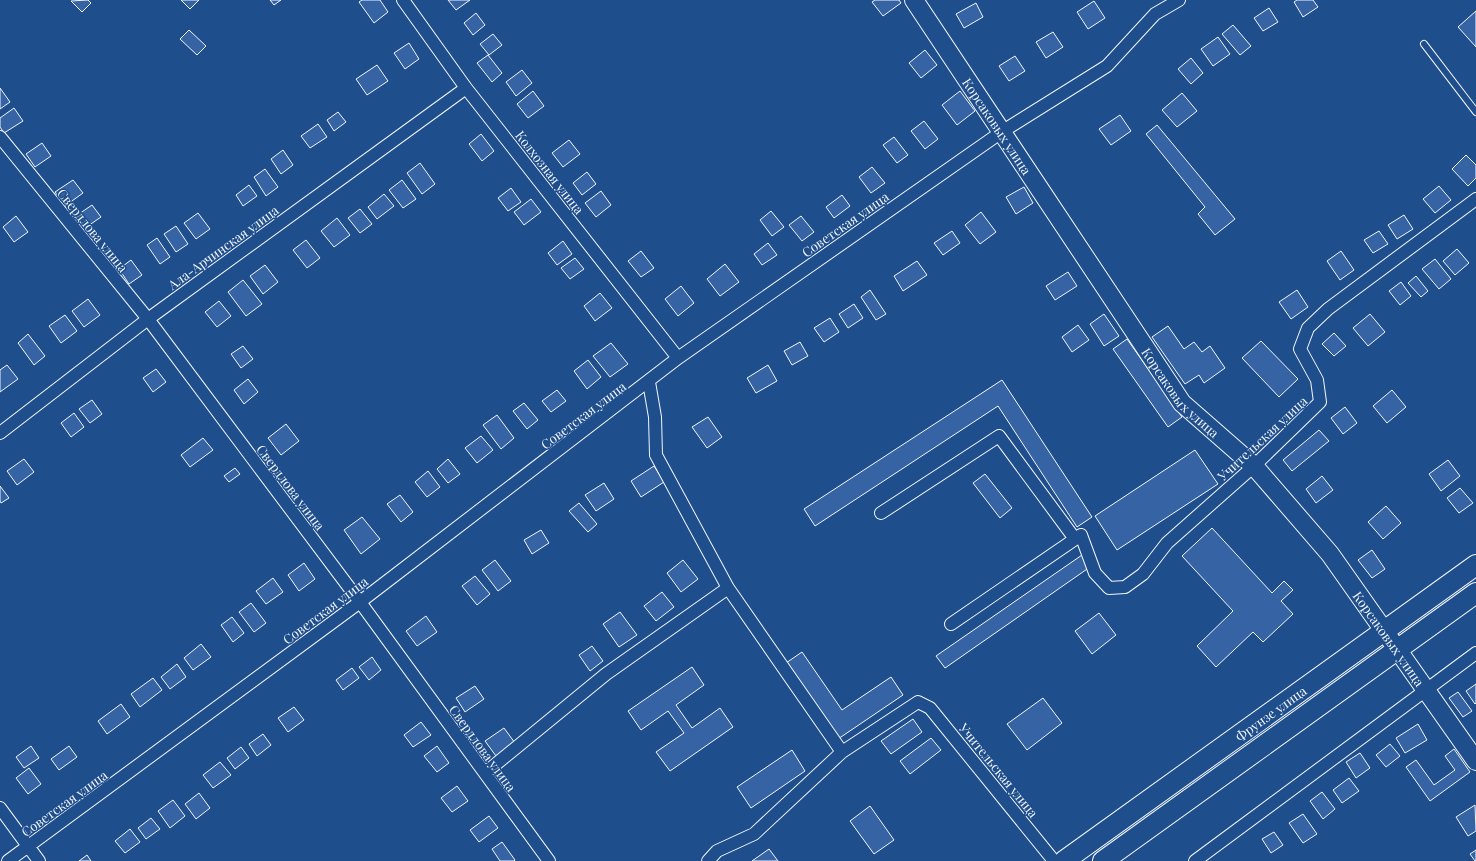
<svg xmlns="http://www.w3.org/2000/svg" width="1476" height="861" font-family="'Playfair Display',serif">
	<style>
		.building { fill: #3563a3; stroke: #f2f6ff }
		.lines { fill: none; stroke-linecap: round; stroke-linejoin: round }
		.lane-casing { stroke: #f2f6ff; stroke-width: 8 }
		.street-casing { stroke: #f2f6ff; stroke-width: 14 }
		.secondary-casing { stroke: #f2f6ff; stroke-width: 20 }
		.primary-casing { stroke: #f2f6ff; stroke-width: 22 }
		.lane { stroke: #1f4e8c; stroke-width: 6 }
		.street { stroke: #1f4e8c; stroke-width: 12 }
		.secondary { stroke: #1f4e8c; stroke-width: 18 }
		.primary { stroke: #1f4e8c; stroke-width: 20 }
		.labels { text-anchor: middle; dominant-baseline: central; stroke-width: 3; stroke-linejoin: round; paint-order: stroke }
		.street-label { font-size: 13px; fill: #f2f6ff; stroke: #1f4e8c }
	</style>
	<rect width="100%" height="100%" fill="#1f4e8c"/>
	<path class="building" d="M88 0 91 3 82 12 71 1Z
		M181 0H199L190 9Z
		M270 0H281L274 5Z
		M362 0H380L388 12 374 23 359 2Z
		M448 0H470L456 10Z
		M875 0H899L901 3 883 16 872 2Z
		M1297 0H1313L1318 7 1303 17 1294 2Z
		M1094 1 1105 18 1088 29 1077 12Z
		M976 3 983 17 964 28 956 14Z
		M1269 8 1278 22 1263 31 1254 18Z
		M1476 11V47L1458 27Z
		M476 13 485 25 473 35 464 23Z
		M1233 25 1251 46 1240 55 1222 34Z
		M189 30 206 46 197 55 180 39Z
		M1053 32 1063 47 1046 58 1036 42Z
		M493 34 502 45 489 55 480 44Z
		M1218 37 1230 54 1213 66 1201 49Z
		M409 43 419 59 405 69 394 53Z
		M925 50 937 65 921 78 909 63Z
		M488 55 502 73 492 82 477 63Z
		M1015 56 1025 71 1009 81 999 66Z
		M1191 58 1203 73 1191 84 1178 69Z
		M377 65 388 81 367 95 356 79Z
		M522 70 532 83 516 96 506 82Z
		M0 88 10 102 0 109Z
		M533 91 544 106 528 118 517 104Z
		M960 91 975 111 957 125 942 105Z
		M1182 93 1197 111 1177 127 1162 110Z
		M14 108 23 121 4 133 0 127V118Z
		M338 112 346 122 334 131 327 120Z
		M1120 115 1131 131 1111 145 1099 129Z
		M924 121 938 139 925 149 911 131Z
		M318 124 327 137 310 148 301 136Z
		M1157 125 1235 219 1215 235 1198 214 1205 207 1146 134Z
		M481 134 494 151 482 161 469 144Z
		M894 137 908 155 897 163 883 145Z
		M569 140 580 154 563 167 552 153Z
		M42 143 51 156 35 167 26 154Z
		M283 150 293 165 281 174 271 159Z
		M1466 155 1476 165V178L1468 186 1452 169Z
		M420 163 435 184 422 194 407 173Z
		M872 167 885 183 871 193 859 177Z
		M265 169 278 187 266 196 254 177Z
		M587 172 596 184 582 195 573 183Z
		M73 180 83 193 65 206 55 192Z
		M402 180 416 199 403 208 389 190Z
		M249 185 257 196 243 206 236 195Z
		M1439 186 1451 200 1435 213 1423 199Z
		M1024 187 1033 203 1016 214 1006 197Z
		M511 188 521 202 508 211 498 198Z
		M601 191 611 205 596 217 585 203Z
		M384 194 394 206 377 219 368 207Z
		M842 195 850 206 834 218 826 207Z
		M531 199 541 212 524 225 514 212Z
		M92 205 101 217 85 228 76 216Z
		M360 209 372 224 360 233 348 218Z
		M771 211 784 227 772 236 760 220Z
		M981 212 996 232 980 244 965 225Z
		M198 213 210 229 196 239 184 223Z
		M1404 215 1413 229 1397 239 1388 225Z
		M16 216 28 232 14 242 3 227Z
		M801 216 814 232 802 241 789 225Z
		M337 218 350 235 334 247 321 231Z
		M176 226 188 244 176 252 164 234Z
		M952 231 960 243 943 255 934 243Z
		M1379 231 1388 244 1373 253 1364 240Z
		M157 238 170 257 160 264 147 245Z
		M306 240 320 258 307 268 293 250Z
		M563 241 572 254 557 265 548 253Z
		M768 243 777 255 762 265 754 254Z
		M1457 249 1469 263 1455 275 1443 261Z
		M641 251 654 268 641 277 628 261Z
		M1341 251 1354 270 1340 280 1327 261Z
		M575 258 584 269 570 279 561 268Z
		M1435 259 1451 279 1439 289 1422 269Z
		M131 260 142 275 129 284 119 269Z
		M917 261 927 275 903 291 894 276Z
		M725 264 739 282 720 296 707 279Z
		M265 265 278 282 263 294 250 276Z
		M1068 272 1077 286 1055 300 1046 286Z
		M1416 276 1428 291 1421 297 1408 283Z
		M243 280 262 304 246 316 228 292Z
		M1401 282 1411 296 1400 305 1389 291Z
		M681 286 694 303 678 316 665 299Z
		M870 290 886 314 876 320 861 297Z
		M1297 290 1308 307 1291 319 1279 302Z
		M600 293 612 308 595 321 584 306Z
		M88 299 100 315 84 327 72 311Z
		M219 301 231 316 217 327 205 312Z
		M854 304 863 318 848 328 839 314Z
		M1104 314 1119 336 1104 346 1090 324Z
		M1370 314 1385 332 1368 346 1353 328Z
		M65 315 77 331 61 343 49 326Z
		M830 318 839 332 824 342 814 328Z
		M1078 325 1089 340 1072 352 1062 337Z
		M1168 326 1184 349 1194 342 1202 352 1210 346 1225 368 1204 383 1199 375 1185 384 1152 337Z
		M1334 333 1346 346 1334 356 1322 344Z
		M28 334 45 356 34 365 18 343Z
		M1127 339 1182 417 1168 427 1113 349Z
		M1261 341 1298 379 1279 397 1242 358Z
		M800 342 808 356 792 365 784 351Z
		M611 343 628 364 610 377 593 356Z
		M243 346 253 359 241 368 231 354Z
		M588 360 601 377 587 389 574 371Z
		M7 365 18 379 0 392V370Z
		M768 365 777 381 756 393 747 378Z
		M156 369 166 382 153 392 143 378Z
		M248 379 258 392 244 404 234 390Z
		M1002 380 1092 517 1077 527 998 406 815 526 804 509Z
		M557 390 566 401 551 412 542 401Z
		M1392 390 1406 407 1387 423 1373 406Z
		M92 400 102 414 90 423 79 409Z
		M524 403 538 420 527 429 513 411Z
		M1345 407 1357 423 1343 434 1331 418Z
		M74 413 84 427 71 437 61 423Z
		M497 415 514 438 501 449 483 425Z
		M708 417 722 437 707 448 692 427Z
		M286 424 299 441 281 455 268 438Z
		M1319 430 1329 441 1292 471 1283 460Z
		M481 436 493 450 477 463 465 448Z
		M203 438 213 450 190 467 181 455Z
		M1195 450 1218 484 1117 550 1095 516Z
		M24 459 34 472 17 485 7 471Z
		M448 459 460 474 448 483 437 469Z
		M1448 460 1460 476 1441 491 1429 474Z
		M654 466 664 482 641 497 631 481Z
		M235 468 240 474 229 482 224 476Z
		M428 471 440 487 427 497 415 482Z
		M985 474 1012 508 1000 518 973 483Z
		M1322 476 1333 490 1316 503 1306 489Z
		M604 483 614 499 596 511 585 495Z
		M0 486 9 498 1 503 0 501Z
		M1460 488 1473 503 1459 513 1447 498Z
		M400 495 413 512 401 522 387 504Z
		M579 503 597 524 588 532 569 511Z
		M1386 506 1401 523 1383 539 1368 522Z
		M362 517 380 539 361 554 344 530Z
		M1212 528 1272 593 1284 581 1293 590 1281 601 1293 614 1263 642 1253 632 1216 667 1197 646 1233 611 1182 556Z
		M541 530 549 543 532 554 524 540Z
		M1372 550 1385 569 1372 578 1358 560Z
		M1082 555 1090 567 945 668 936 656Z
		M495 560 511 581 498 591 482 570Z
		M683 560 698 579 681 592 667 573Z
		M304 563 315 579 299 591 288 575Z
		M475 576 490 594 477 605 462 586Z
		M273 578 283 592 266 604 256 591Z
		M662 592 674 607 656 621 644 606Z
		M251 603 266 623 254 632 239 612Z
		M620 612 637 635 619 647 603 624Z
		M1099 613 1116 635 1092 654 1075 631Z
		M426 616 437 632 417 646 406 631Z
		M232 617 244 633 233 642 221 625Z
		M201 644 211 657 193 670 184 658Z
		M592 646 603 661 590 671 579 655Z
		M802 652 842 710 891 677 903 695 838 739 786 663Z
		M372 657 381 670 369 680 359 667Z
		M177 664 186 677 170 689 161 677Z
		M692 667 704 685 676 705 692 728 720 708 733 727 670 771 656 752 684 733 668 711 641 730 628 711Z
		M352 668 359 678 343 690 336 680Z
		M153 678 162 690 140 707 131 694Z
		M1476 684V703L1475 704 1466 691Z
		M475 686 484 699 465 712 456 698Z
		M1458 692 1472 711 1463 717 1449 698Z
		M1043 698 1062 723 1027 750 1007 724Z
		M121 704 130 717 107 734 98 721Z
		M294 707 304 720 288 732 278 718Z
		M913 719 922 732 891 754 881 741Z
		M421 722 431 735 413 747 404 735Z
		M1418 724 1427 740 1405 753 1396 738Z
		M504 728 515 743 496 756 485 741Z
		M263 734 271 745 257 756 249 744Z
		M931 738 941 750 910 774 900 761Z
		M1390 744 1400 756 1386 767 1376 755Z
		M31 746 39 758 24 768 16 757Z
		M69 746 77 757 59 770 51 759Z
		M437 746 449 763 437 772 424 756Z
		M241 747 249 758 235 769 227 758Z
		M1454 749 1470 772 1430 801 1406 767 1416 760 1434 785 1455 770 1445 756Z
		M792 750 805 771 751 808 737 787Z
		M1360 753 1370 768 1356 778 1346 762Z
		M220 762 231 775 213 788 203 775Z
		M29 768 41 784 28 794 16 778Z
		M1349 778 1359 791 1342 803 1333 790Z
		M457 786 468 801 452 812 441 798Z
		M1322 792 1335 809 1323 819 1310 801Z
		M199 793 210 808 196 819 185 804Z
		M173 800 185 816 170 828 158 811Z
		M1475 805 1476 831 1468 836 1456 817Z
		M870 806 894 840 874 854 850 821Z
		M1303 814 1317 834 1303 843 1289 823Z
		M489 816 498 828 479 842 470 830Z
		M151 818 160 829 146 839 138 828Z
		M130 829 140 842 125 853 115 841Z
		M1274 832 1283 845 1271 853 1262 839Z
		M502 842 515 860 514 861H500L492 849Z
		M769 849 778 861H752Z
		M1476 850V861H1475L1470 854Z
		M87 855 91 861H79Z"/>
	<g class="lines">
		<g class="lane-casing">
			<path id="lane" d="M1424 44 1476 112"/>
		</g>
		<g class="street-casing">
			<path id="street" d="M403 0 466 88 678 358
				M0 137 148 319 360 602 549 861
				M649 382 655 417 656 455 728 588 842 752
				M0 433 148 319 466 88
				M881 513 999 436 1075 539
				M951 624 1081 535 1095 573 1109 588 1125 587 1143 574 1167 543 1254 466 1320 402 1317 380 1300 349 1308 328 1328 309 1476 199
				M485 773 606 674 728 588
				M0 808 39 861
				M8 861 360 602 678 358 1003 131 1107 66 1155 14 1179 0
				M708 861 717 851 754 834 842 752 918 702 930 708 1054 861
				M1195 861 1476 653"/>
		</g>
		<g class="secondary-casing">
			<g id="secondary">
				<path id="s1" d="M914 0 1182 403 1254 466 1330 554 1476 761"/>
			</g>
		</g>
		<g class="primary-casing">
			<g id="primary">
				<path id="s2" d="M1064 861 1476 565"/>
				<path d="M1103 861 1476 593"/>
			</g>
		</g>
		<use href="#lane" class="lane"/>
		<use href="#street" class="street"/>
		<use href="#secondary" class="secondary"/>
		<use href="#primary" class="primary"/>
	</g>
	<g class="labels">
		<g class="street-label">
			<text stroke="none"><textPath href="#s1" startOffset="151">Корсаковых улица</textPath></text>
			<text transform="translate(550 172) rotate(52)">Колхозная улица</text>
			<text transform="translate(845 224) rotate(-35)">Советская улица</text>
			<text transform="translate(93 230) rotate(51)">Свердлова улица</text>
			<text transform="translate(223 247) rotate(-36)">Ала-Арчинская улица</text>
			<text stroke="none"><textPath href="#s1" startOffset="475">Корсаковых улица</textPath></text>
			<text transform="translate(583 415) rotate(-37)">Советская улица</text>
			<text transform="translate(1262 438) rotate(-43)">Учительская улица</text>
			<text transform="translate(291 487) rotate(53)">Свердлова улица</text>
			<text transform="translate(325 610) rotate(-37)">Советская улица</text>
			<text stroke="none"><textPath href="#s1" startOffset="799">Корсаковых улица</textPath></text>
			<text stroke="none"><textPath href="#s2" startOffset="254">Фрунзе улица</textPath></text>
			<text transform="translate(483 748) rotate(54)">Свердлова улица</text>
			<text transform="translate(999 770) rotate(51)">Учительская улица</text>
			<text transform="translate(64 803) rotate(-36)">Советская улица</text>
		</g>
	</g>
</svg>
